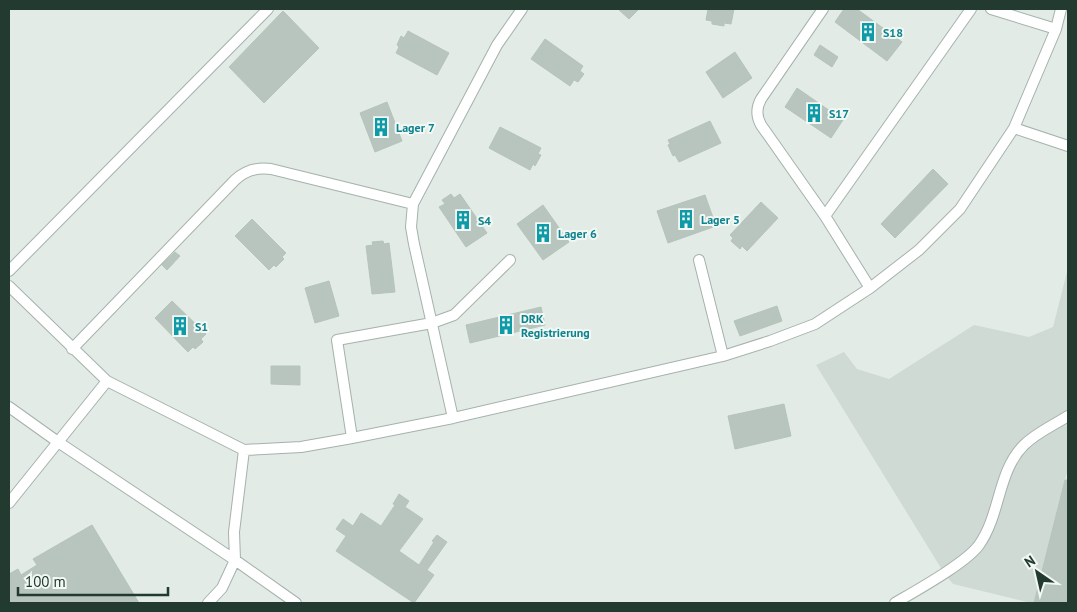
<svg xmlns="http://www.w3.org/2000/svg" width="1077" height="612" font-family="'PT Sans',sans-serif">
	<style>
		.built { fill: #d0dad4 }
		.building { fill: #b7c5be; stroke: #b5c4bb }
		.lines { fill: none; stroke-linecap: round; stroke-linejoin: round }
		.minor-casing { stroke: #a5b2ab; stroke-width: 12 }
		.minor { stroke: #fff; stroke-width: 10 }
		.labels { text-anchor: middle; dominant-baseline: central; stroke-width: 4; stroke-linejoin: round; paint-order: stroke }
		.culture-label { font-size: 12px; font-weight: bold; fill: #0d838f; stroke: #f2f8f4; text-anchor: start }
	</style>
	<rect width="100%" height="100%" fill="#e2ebe5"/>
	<path class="built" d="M1068 268V468L1034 603H1031L953 584 944 573 816 365 844 352 857 369 889 379 974 325 1029 337 1053 327Z"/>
	<path class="building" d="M618 9H639L629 19Z
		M708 9H734L731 24 724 23V26L712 24V21L706 20Z
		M844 9H857L902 42 887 61 835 22Z
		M283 11 319 48 264 103 229 67Z
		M408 31 449 53 437 75 396 53 399 47 397 45 401 36 404 38Z
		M545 39 583 66 580 71 584 74 578 82 574 80 570 86 531 59Z
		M820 45 838 57 832 67 814 55Z
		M735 52 752 78 723 98 706 72Z
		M797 88 843 120 831 138 785 107Z
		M387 102 402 141 375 152 360 113Z
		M710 121 721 143 679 162 675 155 673 156 668 145 670 144 668 140Z
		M500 127 541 148 538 154 541 155 535 166 533 164 530 170 489 148Z
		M933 169 948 184 895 238 881 224Z
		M451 194 454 198 460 194 487 233 466 247 439 207 445 204 442 200Z
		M705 195 716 226 668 243 657 211Z
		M761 202 778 218 747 251 742 246 740 249 731 241 733 238 730 235Z
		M543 205 569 242 543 260 517 224Z
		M252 219 286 253 282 257 284 259 276 267 274 265 269 270 235 236Z
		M383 241 384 244 389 243 395 292 372 294 366 246 373 245 372 242Z
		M175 252 180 256 167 270 162 265Z
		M329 281 339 316 315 323 305 288Z
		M172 301 206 334 201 339 203 342 195 349 193 347 188 352 155 318Z
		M777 306 782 321 740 336 734 321Z
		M541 307 545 325 470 343 466 325Z
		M271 366H300V385L271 384Z
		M784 404 791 436 735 449 728 416Z
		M1065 480H1068V603H1034Z
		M399 494 409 501 405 507 423 519 399 551 419 565 434 542 432 541 437 535 447 542 427 570 434 575 414 603 336 551 346 536 336 529 343 519 353 526 361 513 381 526 395 505 393 504Z
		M92 525 139 603H9V574L18 569 21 575 37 565 33 559Z"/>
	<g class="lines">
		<g class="minor-casing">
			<path id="minor" d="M823 9 761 99C756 108 756 116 761 125L825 216 870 288
				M991 9 1056 29
				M1014 128 1068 146
				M413 204 497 45 522 9
				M825 216 971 9
				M699 260 723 356
				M9 271 268 9
				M9 286 107 381 244 450 301 447 352 438 453 418 723 356 770 341 815 324 870 288 919 250 960 209 1014 128 1056 29 1061 9
				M72 349 235 180C246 170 257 167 271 169L413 204 411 227 414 244 453 418
				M107 381 58 442 235 560 296 603
				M9 407 58 442 9 503
				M352 438 337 340 432 323 454 315 510 260
				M208 603 222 588 235 560 234 532 244 450
				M895 603C917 590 966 563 979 545 1001 514 997 472 1024 445 1036 433 1054 425 1068 416"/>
		</g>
		<use href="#minor" class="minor"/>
	</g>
	<defs>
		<g id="building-bare" transform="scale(1.5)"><path d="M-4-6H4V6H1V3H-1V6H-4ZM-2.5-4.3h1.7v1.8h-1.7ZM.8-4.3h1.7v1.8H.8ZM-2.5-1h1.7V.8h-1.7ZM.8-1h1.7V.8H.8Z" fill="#0f9aa8" stroke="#f2f8f4" stroke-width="2.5" paint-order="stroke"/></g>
	</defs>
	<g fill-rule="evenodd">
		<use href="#building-bare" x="868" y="32"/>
		<use href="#building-bare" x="814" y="113"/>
		<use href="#building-bare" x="381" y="127"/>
		<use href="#building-bare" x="686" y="219"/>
		<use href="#building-bare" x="463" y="220"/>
		<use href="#building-bare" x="543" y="233"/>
		<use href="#building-bare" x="506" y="325"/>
		<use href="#building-bare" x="180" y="326"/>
	</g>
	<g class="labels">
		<g class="culture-label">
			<text x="883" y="32">S18</text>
			<text x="829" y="113">S17</text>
			<text x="396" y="127">Lager 7</text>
			<text x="701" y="219">Lager 5</text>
			<text x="478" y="220">S4</text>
			<text x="558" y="233">Lager 6</text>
			<text x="521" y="318">DRK<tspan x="521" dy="14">Registrierung</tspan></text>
			<text x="195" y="326">S1</text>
		</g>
	</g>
	<rect width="1077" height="612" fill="none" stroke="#233a31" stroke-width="20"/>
	<g transform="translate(1037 572) rotate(326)" stroke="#f2f8f4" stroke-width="4" paint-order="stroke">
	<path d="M0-4L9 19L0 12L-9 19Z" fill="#233a31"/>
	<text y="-8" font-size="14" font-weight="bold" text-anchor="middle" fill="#233a31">N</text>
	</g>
	<path d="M18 587v8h150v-8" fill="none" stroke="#233a31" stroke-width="2.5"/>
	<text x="25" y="587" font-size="15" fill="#233a31" stroke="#f2f8f4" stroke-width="4" paint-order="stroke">100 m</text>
</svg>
